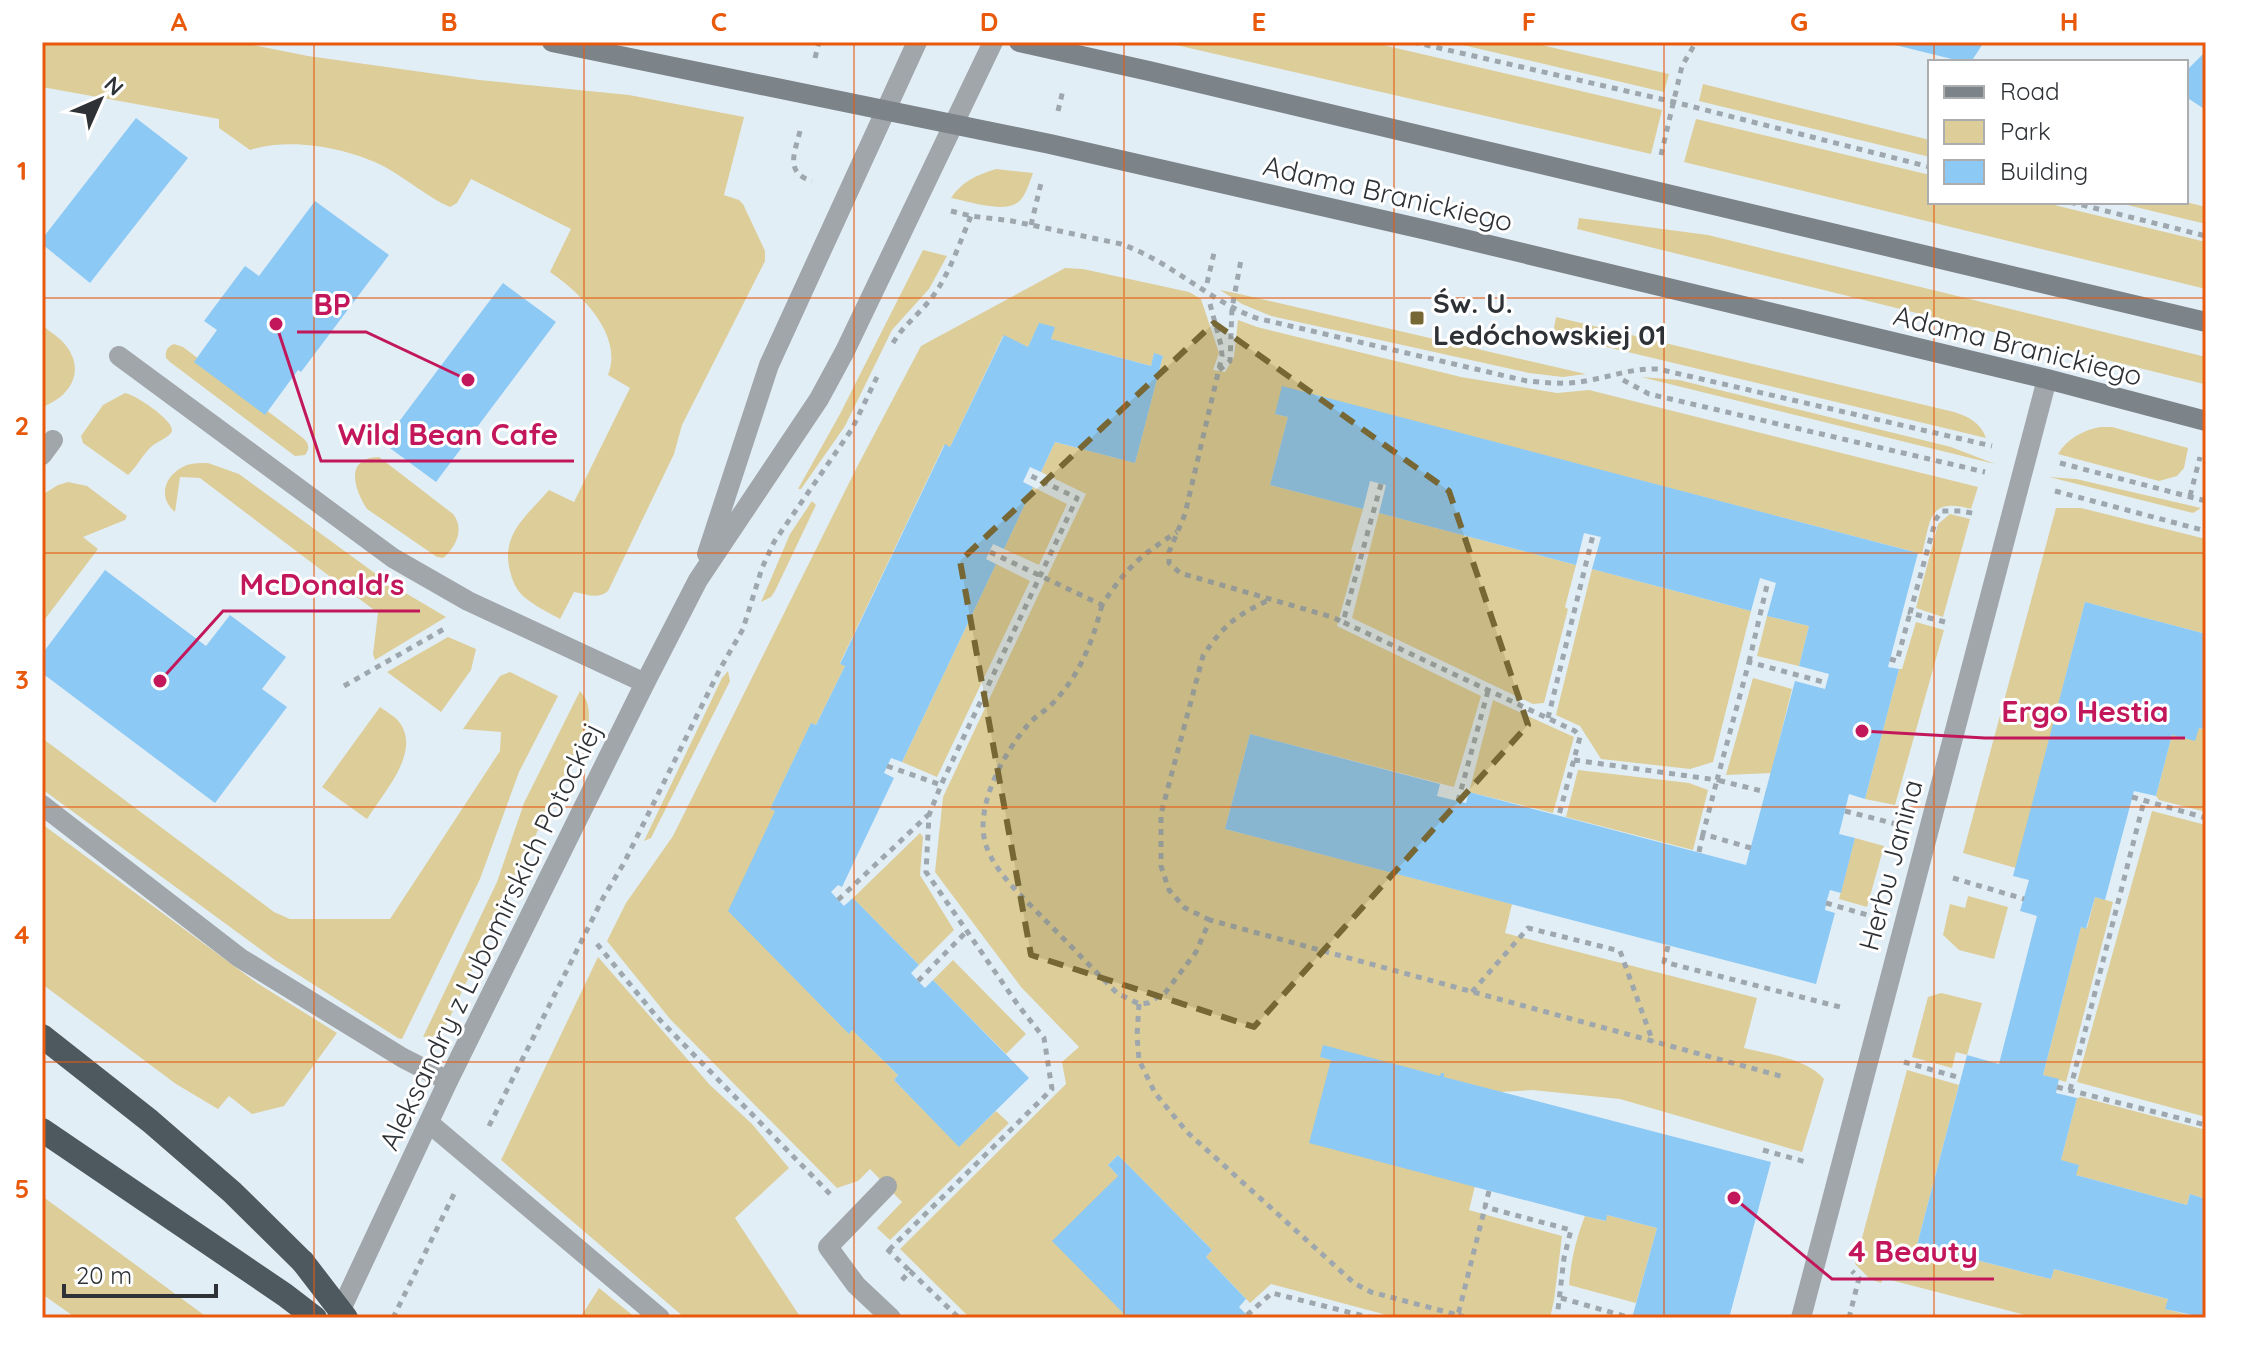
<svg xmlns="http://www.w3.org/2000/svg" width="2248" height="1360" font-family="Quicksand,sans-serif">
	<style>
		.green { fill: #ddcd99 }
		.building { fill: #8cc9f5 }
		.lines { fill: none; stroke-linecap: round; stroke-linejoin: round }
		.path { stroke: #9ea7ad; stroke-width: 5; stroke-dasharray: 6 6; stroke-linecap: butt }
		.service { stroke: #a1a6aa; stroke-width: 20 }
		.minor { stroke: #a1a6aa; stroke-width: 20 }
		.secondary { stroke: #7d8489; stroke-width: 20 }
		.motorway { stroke: #4e585f; stroke-width: 24 }
		.motorway-bridge { stroke: #4e585f; stroke-width: 24 }
		.marked { fill: #766735; fill-opacity: 0.2; stroke: #766735; stroke-width: 6; stroke-dasharray: 16 10; stroke-linejoin: round }
		.grid { fill: none; stroke: #e8590c; stroke-width: 2; stroke-opacity: 0.55 }
		.poi-dot { fill: #766735; stroke: #fff; stroke-width: 3 }
		.labels { text-anchor: middle; dominant-baseline: central; stroke-width: 6; stroke-linejoin: round; paint-order: stroke }
		.street-label { font-size: 28px; fill: #2e3236; stroke: #fff }
		.poi-label { font-size: 28px; font-weight: bold; fill: #2e3236; stroke: #fff; text-anchor: start }
		.leader { fill: none; stroke: #c2185b; stroke-width: 3 }
		.callout-dot { fill: #c2185b; stroke: #fff; stroke-width: 3 }
		.callout-label { font-size: 30px; text-anchor: middle; font-weight: bold; fill: #c2185b; stroke: #fff; stroke-width: 6; stroke-linejoin: round; paint-order: stroke }
		.neatline { fill: none; stroke: #e8590c; stroke-width: 3 }
		.grid-label { font-size: 26px; text-anchor: middle; font-weight: bold; fill: #e8590c }
	</style>
	<rect width="100%" height="100%" fill="#e2eef6"/>
	<path class="green" d="M42 42H237L308 56 479 80 629 95 744 117 724 195 739 200 743 204 765 251V261L682 425 674 454 608 591C598 600 586 594 574 592L560 619C550 613 538 608 528 600 519 594 514 585 511 575 499 535 525 518 549 490L574 502 630 388 608 375C624 335 580 292 550 272L571 229 471 179 457 203 450 207C427 197 407 179 385 167 348 148 291 137 250 150L219 128V119L42 87Z
		M1163 42H1370L1662 110 1651 154Z
		M1450 42H1528L1669 74 1664 92Z
		M1703 84 1930 140V157L1699 101Z
		M1696 119 1930 175V202H2042L2206 242V289L1684 162Z
		M996 169 1033 173C1029 183 1026 197 1017 203 1003 213 967 201 951 198 962 181 977 175 996 169Z
		M2115 202H2186L2206 207V224Z
		M1579 218 1708 235 2206 357 2204 384 1577 229Z
		M923 250 947 256 929 289 892 330 845 426 801 489H798L840 414Z
		M1065 268 1083 269 1189 292 1201 299 1219 353 1213 370 1225 372 1234 357 1238 320 1257 327 1461 377 1557 393 1589 390 1978 487 1971 509C1927 497 1931 521 1922 554L1283 387 1275 414 1288 417 1270 485 1363 509 1351 551 1357 553 1337 626 1481 696 1454 787 1250 734 1225 829 1512 904 1505 933 1757 998 1744 1048C1770 1055 1806 1058 1824 1079L1802 1152 1620 1099 1532 1090 1500 1092 1323 1046 1331 1060 1475 1186 1469 1210 1562 1236 1554 1300 1550 1318H1398L1271 1284 1250 1303 1206 1257 1212 1250 1118 1155 1108 1165 1118 1176 1128 1318H970L900 1249 1066 1084 1062 1062 1079 1047 1021 987 935 872 943 797 1086 494 1041 472 1055 442 1135 463 1163 356 1154 354 1151 366 1051 339 1054 327 1039 324 1028 347 1003 336 950 447 944 445 840 663 845 666 816 725 811 724 770 809 775 811 849 1033 852 1030 898 1075 894 1080 959 1146 996 1111 1009 1123 890 1240 877 1228 902 1202 870 1169 858 1181 837 1188 670 1019 607 941 626 903 673 836 857 467 921 346Z
		M1220 290 1235 293 1586 374 1563 377 1529 373 1271 316 1242 304Z
		M1556 317 1954 412C1968 416 1981 423 1986 438L1561 336 1554 328Z
		M42 325C50 332 61 338 67 347 86 373 68 398 42 407Z
		M174 344 183 347 303 438C309 443 310 449 305 455L295 456 170 362 166 358C165 351 167 347 174 344Z
		M1641 377 1679 380 1951 447 1995 464Z
		M125 393C134 394 174 420 172 431 170 437 157 442 152 446 142 455 137 467 128 475L83 443 81 436 103 405Z
		M2101 427H2112L2188 448 2184 468 2177 476 2159 481 2058 454C2068 438 2083 430 2101 427Z
		M379 457 453 514C465 529 456 547 443 558L437 557 367 509C354 489 344 458 379 457Z
		M208 463 239 474 387 582 446 617 375 660 373 654 378 613 200 478 180 477 175 512C156 496 166 473 187 465 194 463 201 463 208 463Z
		M2049 477 2076 479 2201 508 2193 513Z
		M68 482 87 486 127 516 125 520 83 537 98 549 42 623V495L58 485Z
		M1033 487 1067 504 1039 565 1004 549Z
		M812 501 816 505 775 591 771 597 761 602 790 534Z
		M2056 508H2081L2206 539V634L2085 602 2016 868 1963 853Z
		M1379 513 1576 565 1565 607 1568 609 1544 703 1533 704 1352 618Z
		M1950 514 1970 519 1943 617 1916 608 1938 524Z
		M996 564 1030 581 937 777 902 762Z
		M1592 569 1751 611 1713 762 1690 769 1601 759 1580 726 1556 715Z
		M1767 616 1809 626 1799 666 1757 656Z
		M1916 622 1944 630 1895 805 1865 799 1899 669H1902Z
		M448 637 476 649 471 670 441 712 387 672Z
		M728 671 730 681 651 838 644 841 722 678Z
		M510 672 558 696 519 772 480 879 402 1039 398 1038 275 960 42 789V738L274 912 290 919H390L500 751 501 732 463 729 500 676Z
		M1753 678 1792 689 1771 773 1726 775Z
		M580 691C589 701 589 709 589 722L441 1036 423 1037 497 882 524 803Z
		M1493 700 1574 737 1553 813 1469 792Z
		M380 707C387 712 396 717 400 723 421 753 383 793 367 819L322 787Z
		M2199 728 2206 730V812L2159 800 2156 796 2172 735Z
		M1578 770 1689 783 1708 790 1693 850 1566 817Z
		M2152 811 2206 825V1117L2077 1082Z
		M42 824 257 983 337 1033 284 1106 252 1114 229 1096 218 1109 176 1084 42 984Z
		M920 833 923 837 920 875 954 930 919 965 853 898Z
		M1855 838 1884 846 1867 907 1839 899Z
		M1968 896 2008 907 1994 959 1959 950 1943 935 1950 904 1965 908Z
		M2095 897 2113 902 2066 1082 2043 1075 2081 927 2087 928Z
		M598 957 710 1085 752 1124 789 1168 735 1218 801 1318H685L501 1160Z
		M953 960 1026 1034 1006 1054 933 980Z
		M1941 993 1982 1003 1967 1055 1956 1052 1952 1068 1912 1057 1928 997Z
		M1907 1070 1959 1085 1917 1245 2051 1279 2054 1269 2168 1299 2166 1309 2199 1318H2037L1883 1278 1881 1283 1870 1279 1855 1264Z
		M2081 1097 2206 1130V1199L2190 1194 2187 1205 2076 1175 2061 1160 2077 1098Z
		M42 1196 208 1318H76L42 1294Z
		M1607 1215 1657 1228 1636 1303 1569 1285C1571 1260 1576 1239 1585 1216L1605 1221Z
		M599 1288 636 1318H580Z"/>
	<path class="building" d="M1883 42H1984L1971 62H1964Z
		M2206 51V110L2186 97V71Z
		M136 118 188 158 90 283 42 244V239Z
		M315 201 389 255 301 372 298 370 265 415 194 362 217 330 204 321 245 266 259 276Z
		M503 283 556 322 436 482 383 443Z
		M1039 323 1055 327 1051 339 1151 366 1154 353 1163 356 1135 463 1055 442 1041 472 1030 467 1023 482 1033 487 1004 549 993 544 986 559 996 564 902 762 891 758 884 773 894 778 842 887 838 885 831 892 844 906 853 898 919 965 911 973 918 981 925 988 933 980 1029 1078 959 1147 894 1080 898 1075 852 1030 849 1034 728 911 775 811 770 809 811 723 816 725 845 666 840 664 945 444 950 447 1004 335 1028 347Z
		M1282 386 1918 553 1888 667 1899 669 1865 799 1849 794 1839 834 1855 838 1841 893 1830 890 1826 903 1825 910 1835 913 1816 984 1225 829 1250 734 1440 784 1437 796 1466 803 1469 792 1746 865 1795 681 1825 689 1829 674 1799 666 1809 626 1767 616 1776 583 1760 578 1751 611 1592 569 1601 537 1584 533 1576 565 1379 513 1386 485 1370 481 1363 509 1270 485 1288 417 1275 414Z
		M105 570 206 646 230 615 286 657 262 689 287 707 215 803 42 673V654Z
		M2085 602 2206 634V730L2199 728 2195 741 2172 735 2156 796 2134 791 2105 900 2095 897 2086 929 2081 927 2043 1075 2059 1079 2056 1093 2077 1098 2061 1160 2079 1165 2076 1175 2187 1205 2190 1194 2206 1199V1318L2165 1309 2168 1299 2054 1269 2051 1279 1917 1245 1967 1055 1999 1064 2037 916 2020 911 2029 880 2013 876Z
		M1323 1045 1440 1076 1441 1073H1444V1077L1771 1162 1729 1318H1632L1657 1228 1607 1215 1606 1221 1585 1216 1309 1143 1331 1060 1320 1057Z
		M1118 1155 1212 1250 1206 1257 1246 1299 1239 1307 1250 1318H1128L1052 1241 1118 1176 1108 1165Z"/>
	<g class="lines">
		<path class="path" d="M1413 42 1674 102 1930 167
			M815 58 819 42
			M1058 111 1063 90
			M800 131C795 152 784 173 812 181
			M1661 155 1682 66 1696 42
			M2070 202 2206 236
			M951 211 971 216 1012 221 1121 244C1170 261 1208 300 1256 318L1527 381C1548 383 1569 385 1590 380 1613 376 1633 368 1658 369L1992 446
			M1031 225 1042 179
			M1207 283 1214 253
			M1210 304 1221 345 1222 356 1185 514 1169 552V563L1180 573 1332 617 1343 622
			M893 343C903 326 918 315 930 300 949 276 959 244 971 216
			M1219 370 1230 361 1232 308 1241 260
			M1623 380 1649 394 1985 472
			M2060 463 2206 501
			M1381 484 1343 622 1575 731 1580 737 1559 815
			M2055 491 2206 531
			M2190 496 2200 457
			M990 552 1102 605C1126 568 1140 556 1177 532
			M1102 605C1092 644 1079 677 1050 706 1042 713 1033 718 1027 726 1003 754 972 811 987 848 997 875 1025 899 1044 919 1068 943 1092 968 1117 993L1139 1004 1148 1003 1165 993 1196 952 1210 920 1784 1077
			M1945 622 1910 613 1936 519 1942 511H1961L1977 514
			M1890 659 1897 661 1910 613
			M1749 662 1768 581
			M344 686 444 629
			M1548 718 1593 535
			M1574 760 1717 780 1749 662 1827 683
			M887 766 941 785
			M2132 797 2206 818
			M1458 801 1488 691
			M1845 811 1896 824
			M1751 848 1703 834 1717 780 1766 792
			M1699 852 1703 834
			M1953 878 2024 899
			M838 900 928 815
			M1826 903 1871 916
			M1210 920 1185 908 1169 890 1161 866V814L1203 656C1224 624 1237 615 1271 599
			M597 944 656 1016 831 1195
			M1668 946 1664 962 1844 1008
			M918 981 967 931
			M1472 992 1528 928 1620 951 1653 1042
			M1139 1004 1137 1036 1139 1060 1155 1093 1187 1132 1354 1283 1371 1292 1458 1315 1485 1207
			M1904 1062 1961 1078
			M2057 1087 2206 1125
			M2070 1090 2144 801
			M489 1126 603 898 624 863 720 669 743 629 762 568 774 542 852 429 877 377
			M1763 1150 1806 1162
			M1489 1191 1485 1207 1571 1230 1564 1258 1557 1318
			M887 1249 910 1271
			M889 1250 1052 1089 1044 1038 1018 1005 926 872 929 815 941 785 1077 498 1027 474
			M902 1280 910 1271 959 1318
			M1561 1298 1631 1318
			M1247 1315 1272 1293 1372 1318
			M1458 1315 1469 1318
			M393 1318 455 1192
			M1849 1318 1859 1278 1852 1271"/>
		<path class="service" d="M119 356 393 558 468 601 645 683
			M42 455 53 440
			M42 805 240 958 403 1058 448 1081
			M429 1123 660 1318
			M887 1186 828 1247 856 1285 891 1318"/>
		<path class="minor" d="M707 554 769 365 917 42
			M337 1318 448 1081 645 683 698 580 819 399 845 351 993 42
			M1801 1318 2047 379"/>
		<path class="secondary" d="M552 42 1050 144 1431 231 2047 379 2206 421
			M1019 42 1149 71 2206 322"/>
		<path class="motorway" d="M42 1036 150 1121 232 1192 303 1262
			M42 1130 285 1295 315 1318"/>
		<path class="motorway-bridge" d="M303 1262 346 1318"/>
	</g>
	<path class="marked" d="M1214 323 1449 491 1528 725 1254 1027 1031 955 960 561Z"/>
	<path class="grid" d="M314 42V1318M584 42V1318M854 42V1318M1124 42V1318M1394 42V1318M1664 42V1318M1934 42V62M1934 202V1318M42 298H2206M42 553H2206M42 807H2206M42 1062H2206"/>
	<rect class="poi-dot" x="1409" y="310" width="16" height="16" rx="4"/>
	<g class="labels">
		<g class="street-label">
			<text transform="translate(1388 193) rotate(13)">Adama Branickiego</text>
			<text transform="translate(2018 345) rotate(14)">Adama Branickiego</text>
			<text transform="translate(1890 865) rotate(-75)">Herbu Janina</text>
			<text transform="translate(490 936) rotate(-64)">Aleksandry z Lubomirskich Potockiej</text>
		</g>
		<g class="poi-label">
			<text x="1433" y="302">Św. U.<tspan x="1433" dy="32">Ledóchowskiej 01</tspan></text>
		</g>
	</g>
	<path class="leader" d="M468 380L366 332H297M276 324L321 461H574M160 681L223 611H420M1862 731L1985 738H2185M1734 1198L1832 1279H1994"/>
	<g class="callout-dot">
		<circle cx="468" cy="380" r="8"/>
		<circle cx="276" cy="324" r="8"/>
		<circle cx="160" cy="681" r="8"/>
		<circle cx="1862" cy="731" r="8"/>
		<circle cx="1734" cy="1198" r="8"/>
	</g>
	<g class="callout-label">
		<text x="332" y="315">BP</text>
		<text x="448" y="445">Wild Bean Cafe</text>
		<text x="322" y="595">McDonald's</text>
		<text x="2085" y="722">Ergo Hestia</text>
		<text x="1913" y="1262">4 Beauty</text>
	</g>
	<rect width="2248" height="1360" fill="none" stroke="#ffffff" stroke-width="88"/>
	<rect x="1928" y="60" width="260" height="144" fill="#ffffff" stroke="#abadaf" stroke-width="2"/>
	<rect x="1944" y="86" width="40" height="12" fill="#7d8489" stroke="#abadaf" stroke-width="2"/>
	<text x="2000" y="100" font-size="24" fill="#2e3236">Road</text>
	<rect x="1944" y="120" width="40" height="24" fill="#ddcd99" stroke="#abadaf" stroke-width="2"/>
	<text x="2000" y="140" font-size="24" fill="#2e3236">Park</text>
	<rect x="1944" y="160" width="40" height="24" fill="#8cc9f5" stroke="#abadaf" stroke-width="2"/>
	<text x="2000" y="180" font-size="24" fill="#2e3236">Building</text>
	<g transform="translate(100 100) rotate(45)" stroke="#ffffff" stroke-width="6" paint-order="stroke">
	<path d="M0-6L14 30L0 20L-14 30Z" fill="#2e3236"/>
	<text y="-12" font-size="22" font-weight="bold" text-anchor="middle" fill="#2e3236">N</text>
	</g>
	<path d="M64 1284v12h152v-12" fill="none" stroke="#2e3236" stroke-width="4"/>
	<text x="76" y="1284" font-size="24" fill="#2e3236" stroke="#ffffff" stroke-width="6" paint-order="stroke">20 m</text>
	<rect x="44" y="44" width="2160" height="1272" class="neatline"/>
	<g class="grid-label">
		<text x="179" y="31">A</text>
		<text x="449" y="31">B</text>
		<text x="719" y="31">C</text>
		<text x="989" y="31">D</text>
		<text x="1259" y="31">E</text>
		<text x="1529" y="31">F</text>
		<text x="1799" y="31">G</text>
		<text x="2069" y="31">H</text>
		<text x="22" y="180">1</text>
		<text x="22" y="435">2</text>
		<text x="22" y="689">3</text>
		<text x="22" y="944">4</text>
		<text x="22" y="1198">5</text>
	</g>
</svg>
